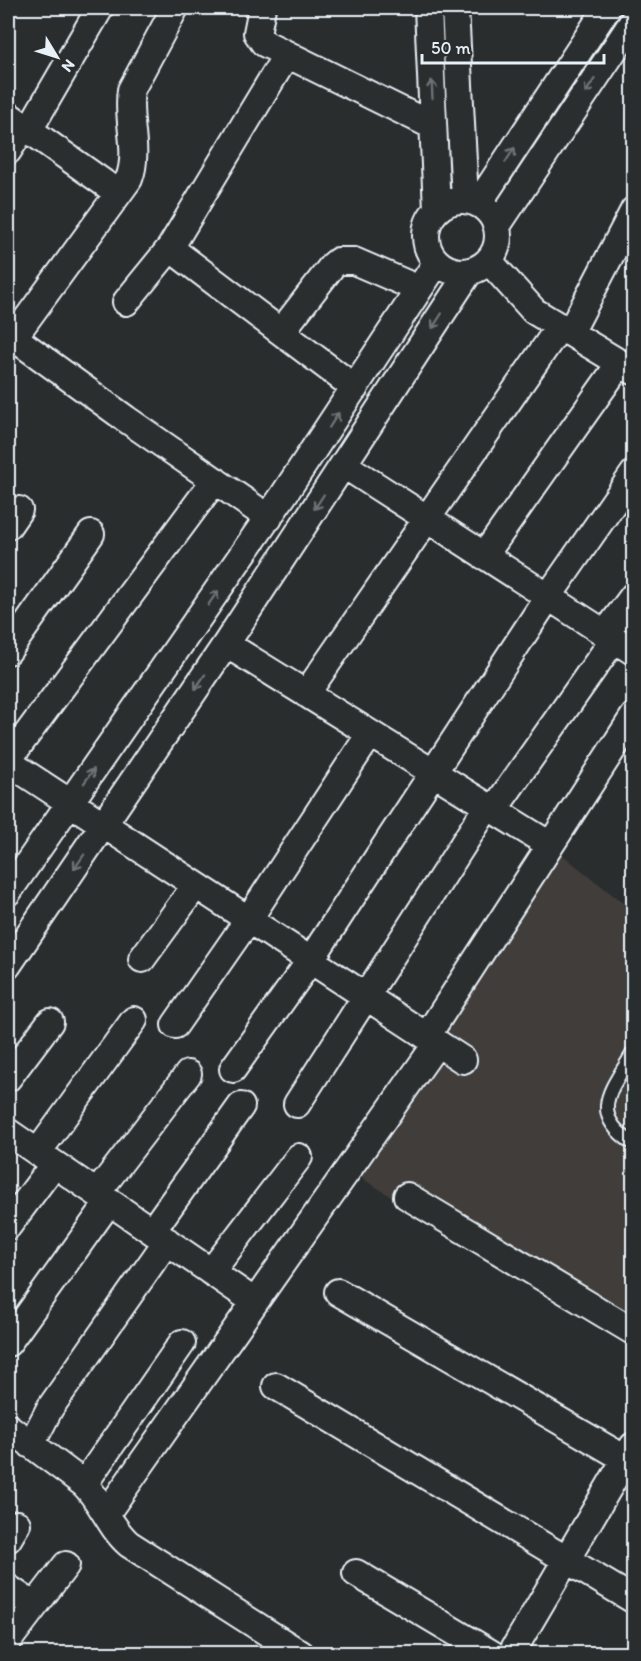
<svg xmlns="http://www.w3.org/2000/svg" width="641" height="1661" font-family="Itim,sans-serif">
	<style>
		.built { fill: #403d3b }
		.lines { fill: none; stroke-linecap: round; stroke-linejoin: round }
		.service-casing { stroke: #e8f1f8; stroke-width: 16 }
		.minor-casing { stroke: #e8f1f8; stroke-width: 30 }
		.service { stroke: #2a2d2e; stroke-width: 12 }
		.minor { stroke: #2a2d2e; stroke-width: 26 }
		.oneway { stroke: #6c7275 }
	</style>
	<rect width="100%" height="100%" fill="#2a2d2e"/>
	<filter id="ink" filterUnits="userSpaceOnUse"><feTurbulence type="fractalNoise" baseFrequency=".0167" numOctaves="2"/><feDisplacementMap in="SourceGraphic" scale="12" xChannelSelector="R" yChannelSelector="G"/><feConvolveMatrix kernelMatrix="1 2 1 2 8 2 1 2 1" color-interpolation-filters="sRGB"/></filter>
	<g filter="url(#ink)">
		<path class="built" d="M550 845 633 911V1344L348 1170Z"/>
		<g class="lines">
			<g class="service-casing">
				<path id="service" d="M634 1051C612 1089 586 1113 634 1144"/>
			</g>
			<g class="minor-casing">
				<path id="minor" d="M262 8 257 33 264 43 433 126
					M428 8 437 210
					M455 8 465 200
					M8 115 118 193
					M29 130 100 8
					M8 151 24 126
					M426 236a36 36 0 1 1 72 0a36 36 0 1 1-72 0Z
					M478 204 607 8
					M497 226 634 20
					M170 248 355 388
					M489 261 534 311 633 371
					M126 302 170 248 287 54
					M281 332 332 266 338 261H354L419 289
					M570 333 634 210
					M13 337 126 419 269 518
					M8 345 129 179C140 150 126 120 131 90L175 8
					M344 465 634 652
					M8 526 19 510
					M484 556 620 363
					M605 634 634 595
					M226 644 550 845
					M8 651 91 534
					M306 694 560 326
					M8 760 215 480
					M8 762 463 1060
					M493 811 614 639
					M8 892 283 496 437 262
					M142 959 195 886
					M8 965 226 644 469 272
					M175 1025 248 920 370 734
					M427 1036 634 716
					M233 1069 310 961 548 597 634 473
					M8 1078 50 1022
					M297 1104 487 807
					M8 1132 255 1302
					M38 1152 134 1020
					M97 1193 188 1074
					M407 1196 634 1332
					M8 1226 54 1164
					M152 1231 241 1106
					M211 1272 299 1157
					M338 1292 634 1464
					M8 1343 109 1202
					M276 1386 634 1600
					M8 1427 84 1484C102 1502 110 1528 129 1544L301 1654
					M31 1445 50 1408 167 1241
					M84 1484 182 1343
					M106 1514 437 1043
					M8 1539 17 1524
					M356 1573 492 1654
					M8 1588 33 1605
					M8 1641 66 1565
					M511 1654 633 1446"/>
			</g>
			<use href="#service" class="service"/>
			<use href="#minor" class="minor"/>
		</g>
		<defs><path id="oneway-shaft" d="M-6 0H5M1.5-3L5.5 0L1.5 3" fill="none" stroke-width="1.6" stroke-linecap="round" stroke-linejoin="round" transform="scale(1.5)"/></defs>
		<g class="oneway">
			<use href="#oneway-shaft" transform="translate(590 86) rotate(123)"/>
			<use href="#oneway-shaft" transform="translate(432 89) rotate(-93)"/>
			<use href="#oneway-shaft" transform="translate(510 155) rotate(-57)"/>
			<use href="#oneway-shaft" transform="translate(437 321) rotate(123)"/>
			<use href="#oneway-shaft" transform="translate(334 420) rotate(-57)"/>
			<use href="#oneway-shaft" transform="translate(319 502) rotate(123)"/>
			<use href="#oneway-shaft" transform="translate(213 598) rotate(-55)"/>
			<use href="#oneway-shaft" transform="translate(200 682) rotate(124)"/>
			<use href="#oneway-shaft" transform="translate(89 776) rotate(-55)"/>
			<use href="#oneway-shaft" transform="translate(79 862) rotate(125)"/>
		</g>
	</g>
	<rect width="641" height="1661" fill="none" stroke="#2a2d2e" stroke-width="30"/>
	<rect x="15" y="15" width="611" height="1631" fill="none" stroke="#e8f1f8" stroke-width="2" filter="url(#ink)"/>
	<g transform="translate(57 57) rotate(128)" stroke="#2a2d2e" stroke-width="4.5" paint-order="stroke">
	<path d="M0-4.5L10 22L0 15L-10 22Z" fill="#e8f1f8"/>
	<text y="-9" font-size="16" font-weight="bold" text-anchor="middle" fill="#e8f1f8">N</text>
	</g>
	<path d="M422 54v9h182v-9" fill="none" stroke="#e8f1f8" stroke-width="3"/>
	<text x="431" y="54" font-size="18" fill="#e8f1f8" stroke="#2a2d2e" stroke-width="4.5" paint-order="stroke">50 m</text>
</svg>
